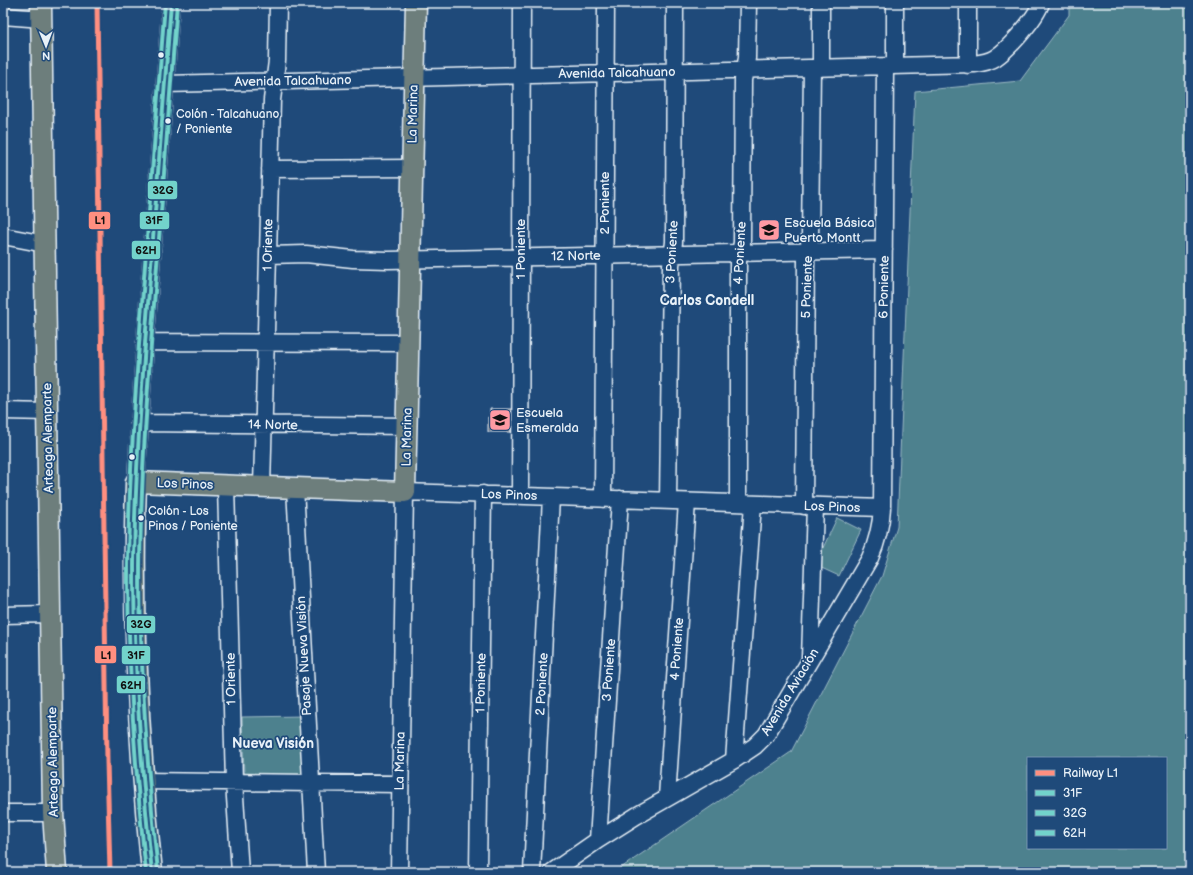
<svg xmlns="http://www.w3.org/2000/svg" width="1193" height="875" font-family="'Balsamiq Sans',sans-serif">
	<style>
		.green { fill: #4e818e; stroke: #9bb9c3; fill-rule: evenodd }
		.building { fill: #647083; stroke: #e8f1f8 }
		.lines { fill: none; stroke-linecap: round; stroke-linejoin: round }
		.minor-casing { stroke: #e8f1f8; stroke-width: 19 }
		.major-casing { stroke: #e8f1f8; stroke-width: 23 }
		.minor { stroke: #1f4a7a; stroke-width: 16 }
		.major { stroke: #6d7e7c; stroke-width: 20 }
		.bus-1-casing { stroke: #1f4a7a; stroke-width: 7 }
		.bus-2-casing { stroke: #1f4a7a; stroke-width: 7 }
		.bus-3-casing { stroke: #1f4a7a; stroke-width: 7 }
		.bus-1 { stroke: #72d3cb; stroke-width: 4 }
		.bus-2 { stroke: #72d3cb; stroke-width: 4 }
		.bus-3 { stroke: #72d3cb; stroke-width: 4 }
		.rail-1-casing { stroke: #1f4a7a; stroke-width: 8 }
		.rail-1 { stroke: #ff8f80; stroke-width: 5 }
		.bus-dot { fill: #e8f1f8; stroke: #1f4a7a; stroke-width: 1.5 }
		.labels { text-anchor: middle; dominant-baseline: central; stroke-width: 3.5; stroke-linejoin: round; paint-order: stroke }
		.bus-label { font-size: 12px; fill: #e8f1f8; stroke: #1f4a7a; text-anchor: start }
		.street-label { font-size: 13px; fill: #e8f1f8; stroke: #1f4a7a }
		.poi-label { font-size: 13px; fill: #e8f1f8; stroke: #1f4a7a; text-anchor: start }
		.neighbourhood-label { font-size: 14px; font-weight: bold; fill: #e8f1f8; stroke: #1f4a7a }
		.line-badge { stroke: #1f4a7a; stroke-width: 1.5 }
		.pale-badge-label { font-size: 11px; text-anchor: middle; font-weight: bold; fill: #111 }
	</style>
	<rect width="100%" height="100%" fill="#1f4a7a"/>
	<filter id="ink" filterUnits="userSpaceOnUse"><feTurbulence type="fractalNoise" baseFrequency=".025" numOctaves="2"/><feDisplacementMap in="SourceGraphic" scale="8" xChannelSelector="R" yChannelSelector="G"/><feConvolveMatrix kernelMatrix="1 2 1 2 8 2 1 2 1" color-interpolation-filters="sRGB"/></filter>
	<g filter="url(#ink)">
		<path class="green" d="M1069 3H1190V872H615L791 752 882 576 897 527 915 91 1020 81 1069 15ZM1028 758H1166V848H1028Z
			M837 518 861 530 839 576 815 565Z
			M305 716 306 776 244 774 242 717Z"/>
		<path class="building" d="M490 409H511V432H488V417H490Z"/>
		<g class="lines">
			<g class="minor-casing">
				<path id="minor" d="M895 3V66
					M968 3V65
					M3 16 42 19
					M821 68V3
					M165 84 974 64C982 63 989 62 995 58 1009 49 1036 18 1041 3
					M270 169 412 168
					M3 236 45 244
					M268 255 306 254 353 259 388 260 884 250
					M145 342 409 343
					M3 411 48 412
					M139 423 407 426
					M136 482 143 372 171 3
					M226 486 234 782 240 872
					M262 487 272 100 277 61 278 3
					M295 488 316 872
					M520 496 522 3
					M603 499 606 3
					M668 501 671 265 674 242 675 3
					M738 503V260L742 243 743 80 747 58 748 3
					M804 506 806 260 810 240 812 68
					M3 615 50 614
					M810 658 815 506
					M734 760 753 504
					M143 781 400 784
					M667 797 687 502
					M3 813H53
					M598 840 620 499
					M399 872 405 492 882 508
					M478 872 483 494
					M532 872 551 497
					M552 872 598 840 636 816 734 760 755 746 766 735 870 558C877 542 881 526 882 508L885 67"/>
			</g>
			<g class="major-casing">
				<path id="major" d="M41 3 53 813 57 872
					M152 872C138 742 132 613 136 482L405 492 416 3"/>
			</g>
			<use href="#minor" class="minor"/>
			<use href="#major" class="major"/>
			<g class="bus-1-casing">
				<path id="bus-1" d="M152 872C141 770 134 669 134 566 135 474 142 383 149 291 156 195 164 99 171 3"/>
			</g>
			<g class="bus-2-casing">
				<path id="bus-2" d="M158 871C147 770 140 668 140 566 141 474 148 383 155 291 162 195 170 99 177 3"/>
			</g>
			<g class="bus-3-casing">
				<path id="bus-3" d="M146 872C135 770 128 669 128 566 129 474 136 383 143 291 150 195 158 99 165 3"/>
			</g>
			<use href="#bus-1" class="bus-1"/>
			<use href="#bus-2" class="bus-2"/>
			<use href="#bus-3" class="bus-3"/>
			<g class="rail-1-casing">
				<path id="rail-1" d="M97 3 107 761 110 872"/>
			</g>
			<use href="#rail-1" class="rail-1"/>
		</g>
	</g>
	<defs>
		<g id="school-square" transform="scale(1.15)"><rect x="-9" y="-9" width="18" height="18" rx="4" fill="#ff9aa2" stroke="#1f4a7a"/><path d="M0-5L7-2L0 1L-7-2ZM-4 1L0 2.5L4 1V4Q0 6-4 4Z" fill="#111"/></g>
	</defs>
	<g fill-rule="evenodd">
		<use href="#school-square" x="769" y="230"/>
		<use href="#school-square" x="500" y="420"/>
	</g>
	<g class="bus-dot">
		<circle cx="161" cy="55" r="3.5"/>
		<circle cx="168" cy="121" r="3.5"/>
		<circle cx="132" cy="457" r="3.5"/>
		<circle cx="141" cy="518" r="3.5"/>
	</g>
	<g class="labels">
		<g class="bus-label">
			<text x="176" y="114">Colón - Talcahuano<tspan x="176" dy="15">/ Poniente</tspan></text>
			<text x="148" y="511">Colón - Los<tspan x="148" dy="15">Pinos / Poniente</tspan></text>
		</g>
		<g class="street-label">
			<text transform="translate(617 73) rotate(-1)">Avenida Talcahuano</text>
			<text transform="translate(293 81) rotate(-1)">Avenida Talcahuano</text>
			<text transform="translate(413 114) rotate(-89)">La Marina</text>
			<text transform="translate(605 203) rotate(-90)">2 Poniente</text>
			<text transform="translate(268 245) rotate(-89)">1 Oriente</text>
			<text transform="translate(521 249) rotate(-90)">1 Poniente</text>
			<text transform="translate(672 252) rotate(-87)">3 Poniente</text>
			<text transform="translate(740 253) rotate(-87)">4 Poniente</text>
			<text transform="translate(576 256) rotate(-1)">12 Norte</text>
			<text transform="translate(807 287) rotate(-88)">5 Poniente</text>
			<text transform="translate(884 287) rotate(-89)">6 Poniente</text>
			<text transform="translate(273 425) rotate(1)">14 Norte</text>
			<text transform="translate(407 437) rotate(-89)">La Marina</text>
			<text transform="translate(48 438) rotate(-91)">Arteaga Alemparte</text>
			<text transform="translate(185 484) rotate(2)">Los Pinos</text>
			<text transform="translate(509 495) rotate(2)">Los Pinos</text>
			<text transform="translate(832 507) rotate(2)">Los Pinos</text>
			<text transform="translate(677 649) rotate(-86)">4 Poniente</text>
			<text transform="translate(304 656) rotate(-93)">Pasaje Nueva Visión</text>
			<text transform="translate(609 670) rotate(-86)">3 Poniente</text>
			<text transform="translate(231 679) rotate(-91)">1 Oriente</text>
			<text transform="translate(481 683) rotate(-89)">1 Poniente</text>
			<text transform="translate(542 684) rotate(-87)">2 Poniente</text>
			<text transform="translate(790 692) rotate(-59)">Avenida Aviación</text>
			<text transform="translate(400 761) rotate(-89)">La Marina</text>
			<text transform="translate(53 762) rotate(-91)">Arteaga Alemparte</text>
		</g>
		<g class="poi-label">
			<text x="784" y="223">Escuela Básica<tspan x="784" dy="15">Puerto Montt</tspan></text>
			<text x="516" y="413">Escuela<tspan x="516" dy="15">Esmeralda</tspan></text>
		</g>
		<g class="neighbourhood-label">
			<text x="707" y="300">Carlos Condell</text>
			<text x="273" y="743">Nueva Visión</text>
		</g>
	</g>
	<g class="line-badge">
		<rect x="147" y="180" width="31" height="20" rx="4" fill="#72d3cb"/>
		<rect x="139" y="211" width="31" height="19" rx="4" fill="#72d3cb"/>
		<rect x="88" y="211" width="23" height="19" rx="4" fill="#ff8f80"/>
		<rect x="131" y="240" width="30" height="20" rx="4" fill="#72d3cb"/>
		<rect x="126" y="615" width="30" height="19" rx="4" fill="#72d3cb"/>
		<rect x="94" y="645" width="23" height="19" rx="4" fill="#ff8f80"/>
		<rect x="121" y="645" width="30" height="20" rx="4" fill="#72d3cb"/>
		<rect x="116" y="675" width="30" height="19" rx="4" fill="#72d3cb"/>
	</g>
	<g class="pale-badge-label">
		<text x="163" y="194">32G</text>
		<text x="154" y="224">31F</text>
		<text x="100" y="224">L1</text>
		<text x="146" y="254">62H</text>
		<text x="141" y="628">32G</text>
		<text x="106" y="659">L1</text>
		<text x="136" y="659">31F</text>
		<text x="131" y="689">62H</text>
	</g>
	<rect width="1193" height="875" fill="none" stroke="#1f4a7a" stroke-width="16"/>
	<rect x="8" y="8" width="1177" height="859" fill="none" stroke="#e8f1f8" stroke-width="1.5" filter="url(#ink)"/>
	<rect x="1027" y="757" width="140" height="92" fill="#1f4a7a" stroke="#6f8dac"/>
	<rect x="1035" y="770" width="20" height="6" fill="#ff8f80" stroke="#6f8dac"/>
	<text x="1063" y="777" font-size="12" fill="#e8f1f8">Railway L1</text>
	<rect x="1035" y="790" width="20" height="6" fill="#72d3cb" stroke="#6f8dac"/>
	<text x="1063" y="797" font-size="12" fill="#e8f1f8">31F</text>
	<rect x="1035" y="810" width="20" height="6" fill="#72d3cb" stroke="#6f8dac"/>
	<text x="1063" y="817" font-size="12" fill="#e8f1f8">32G</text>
	<rect x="1035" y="830" width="20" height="6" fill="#72d3cb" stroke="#6f8dac"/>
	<text x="1063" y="837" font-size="12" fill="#e8f1f8">62H</text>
	<g transform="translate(46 46) rotate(179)" stroke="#1f4a7a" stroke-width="3" paint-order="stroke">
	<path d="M0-3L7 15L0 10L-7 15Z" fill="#e8f1f8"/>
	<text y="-6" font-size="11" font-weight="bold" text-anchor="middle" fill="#e8f1f8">N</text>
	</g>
</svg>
